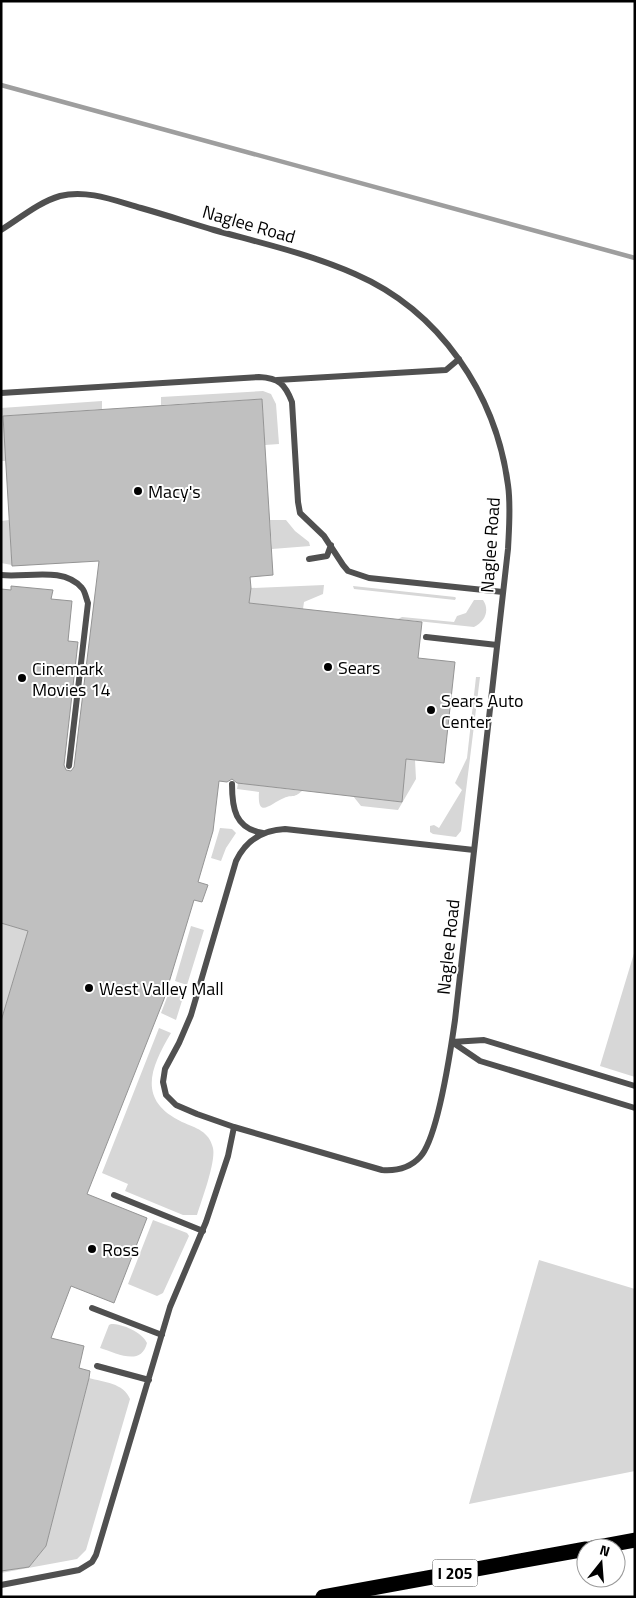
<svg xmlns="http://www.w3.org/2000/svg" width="636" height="1598" font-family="'Titillium Web',sans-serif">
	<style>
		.green { fill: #d7d7d7 }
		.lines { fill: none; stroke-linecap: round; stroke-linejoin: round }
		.stream { stroke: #9e9e9e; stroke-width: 4.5 }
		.building { fill: #c0c0c0; stroke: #949494 }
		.lane { stroke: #505050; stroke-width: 6 }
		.highway { stroke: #000; stroke-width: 15 }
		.poi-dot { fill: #000; stroke: #fff; stroke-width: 2 }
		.labels { text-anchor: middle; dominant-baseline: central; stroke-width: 4; stroke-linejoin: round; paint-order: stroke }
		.shield { fill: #fff; stroke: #4c4c4c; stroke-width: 1 }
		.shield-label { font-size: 16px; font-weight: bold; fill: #000 }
		.street-label { font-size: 18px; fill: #000; stroke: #fff }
		.poi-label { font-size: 18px; fill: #000; stroke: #fff; text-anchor: start }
	</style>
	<rect width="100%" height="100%" fill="#fff"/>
	<path class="green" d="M263 391 271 394 276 404 279 444 265 445 262 399 161 405V397Z
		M102 401V409L3 416 6 461H1V408Z
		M9 520 12 565 1 563V521Z
		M270 520H286L295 531 309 542 310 546 272 549Z
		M324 585 323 594 304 602 303 609 249 603 251 588Z
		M353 586 455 597 456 598 455 600 354 589Z
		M474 600H483C490 610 485 622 474 627L398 619 402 617 454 622 457 616 466 613Z
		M476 677H480L461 831 456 837 433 834 430 832V826L434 825 439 828 462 790 455 783 467 758Z
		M406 759 415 760 416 779 398 810 361 806 353 796 401 802Z
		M238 783 302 791C293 799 293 794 284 798 271 803 257 820 259 792L237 789Z
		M220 828 232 829 236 833 226 848 221 861 211 858Z
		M1 923 28 931 1 1021Z
		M191 926 204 930 187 985 175 981Z
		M635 950V1077L600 1066Z
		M171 987 185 991 176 1020 161 1013Z
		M159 1028 171 1033C151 1067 136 1100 182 1122 196 1128 209 1131 213 1148 216 1162 202 1199 197 1215H183L125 1191 128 1184 102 1173Z
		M153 1220 187 1233 189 1236 163 1293 157 1296 128 1284Z
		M539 1260 635 1289V1471L469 1504Z
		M111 1324C123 1324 142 1332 147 1343 141 1367 117 1353 100 1348L109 1325Z
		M89 1378C103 1382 124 1383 130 1399L86 1550 77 1559 1 1573V1571L29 1567 46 1546Z"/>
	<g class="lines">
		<path class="stream" d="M1 85 635 258"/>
	</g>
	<path class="building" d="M262 399 273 575 250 577 251 588 249 603 422 622 418 658 455 662 444 763 406 759 402 802 237 783 232 779 227 782 219 781 213 831 198 882 208 885 202 902 194 900 164 999 87 1194 147 1218 114 1303 71 1286 51 1338 84 1346 79 1368 90 1371 89 1378 46 1546 29 1567 1 1571V1021L28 931 1 923V589L11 590V586L53 590 51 599 72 601 68 641 78 642 64 765 66 770 71 771 74 767 99 561 12 566 3 416Z"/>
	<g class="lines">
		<path class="lane" d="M1 230C19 219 39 202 60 196 87 189 116 201 141 208 166 215 190 223 214 230 261 243 310 254 355 274 440 311 496 394 508 485 511 506 509 528 508 549L455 1020C451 1048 438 1138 420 1157 410 1168 396 1171 382 1170L234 1127 197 1114 176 1105 166 1095 163 1082 165 1069 179 1043 191 1015 236 861C246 840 263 830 285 829L474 850
			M277 380 446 370 459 359
			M1 393 259 377C279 378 285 384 292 402L298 502 300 513 324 536 343 565 348 571 369 578 503 592
			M309 559 327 556 331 545
			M1 575C27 578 63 566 82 588 85 591 86 598 88 603L69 766
			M426 637 497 645
			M232 784C232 808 235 829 263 833
			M452 1042 480 1061 635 1108
			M452 1042 484 1040 635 1086
			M114 1195 203 1231
			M92 1308 162 1335
			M97 1366 149 1380
			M1 1585 79 1570 92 1562 96 1555 170 1307 206 1222 228 1156 234 1127"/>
		<path class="highway" d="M592 1548 635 1540
			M323 1597 586 1549"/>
	</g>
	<g class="poi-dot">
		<circle cx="138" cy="491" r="5"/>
		<circle cx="328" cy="667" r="5"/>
		<circle cx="22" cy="678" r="5"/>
		<circle cx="431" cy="710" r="5"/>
		<circle cx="89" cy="988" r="5"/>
		<circle cx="92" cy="1249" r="5"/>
	</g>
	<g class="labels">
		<rect class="shield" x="432.5" y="1559.5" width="45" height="27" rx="4"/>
		<g class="shield-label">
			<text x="455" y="1573">I 205</text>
		</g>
		<g class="street-label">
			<text transform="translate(249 224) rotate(16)">Naglee Road</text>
			<text transform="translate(490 545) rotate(-86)">Naglee Road</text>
			<text transform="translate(448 947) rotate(-84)">Naglee Road</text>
		</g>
		<g class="poi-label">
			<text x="148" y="491">Macy's</text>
			<text x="338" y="667">Sears</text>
			<text x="32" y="668">Cinemark<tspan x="32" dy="21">Movies 14</tspan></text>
			<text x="441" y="700">Sears Auto<tspan x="441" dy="21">Center</tspan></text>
			<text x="99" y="988">West Valley Mall</text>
			<text x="102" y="1249">Ross</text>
		</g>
	</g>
	<rect width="636" height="1598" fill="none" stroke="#000000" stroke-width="5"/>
	<g transform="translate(601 1563) rotate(17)"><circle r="24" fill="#ffffff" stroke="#999999"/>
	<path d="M0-4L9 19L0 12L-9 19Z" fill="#000000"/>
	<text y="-8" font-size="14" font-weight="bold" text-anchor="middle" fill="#000000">N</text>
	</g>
</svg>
